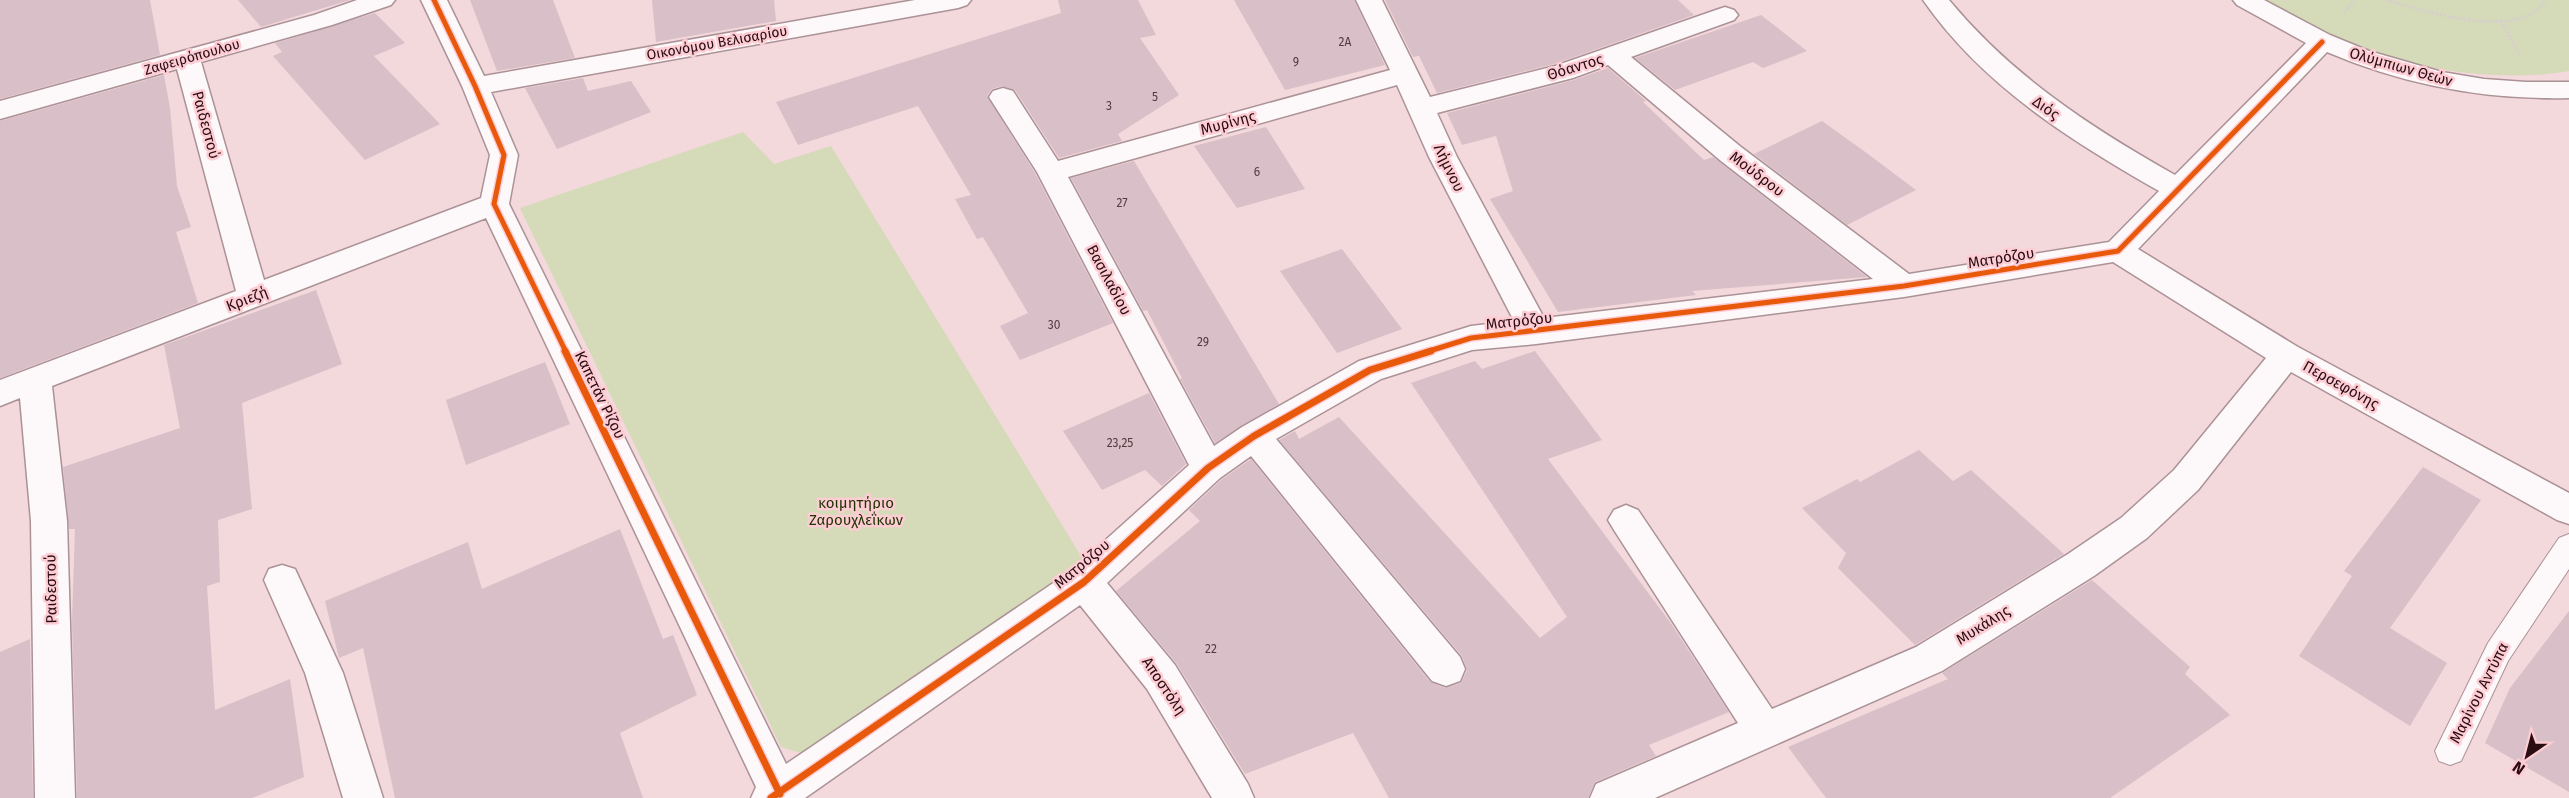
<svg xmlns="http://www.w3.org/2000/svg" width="2569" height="798" font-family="'Fira Sans',sans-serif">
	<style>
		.green { fill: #d5dab8 }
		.building { fill: #d9bfc7 }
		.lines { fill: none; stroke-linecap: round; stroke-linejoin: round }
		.lane-casing { stroke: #ab9296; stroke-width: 2 }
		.street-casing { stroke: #ab9296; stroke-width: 3 }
		.path { stroke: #d6cecf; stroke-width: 3; stroke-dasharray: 2 2; stroke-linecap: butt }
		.lane { fill: #fdf9fa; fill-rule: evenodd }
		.street { fill: #fdf9fa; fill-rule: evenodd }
		.cycleway-far1-casing { stroke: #fecdd4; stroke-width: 8 }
		.cycleway-casing { stroke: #fecdd4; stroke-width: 10 }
		.cycleway-far1 { stroke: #e8590c; stroke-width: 5 }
		.cycleway { stroke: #e8590c; stroke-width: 7 }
		.labels { text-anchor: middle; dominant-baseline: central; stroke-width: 5; stroke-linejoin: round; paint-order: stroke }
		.number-label { font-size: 12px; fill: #553a40 }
		.far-street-label { font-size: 14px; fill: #290d13; stroke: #fecdd4 }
		.street-label { font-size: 15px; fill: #290d13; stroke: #fecdd4 }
		.park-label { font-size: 15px; fill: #1f3201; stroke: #fecdd4 }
	</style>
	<rect width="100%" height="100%" fill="#f3d8dc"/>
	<path class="green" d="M2263 0H2569V71C2495 84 2400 68 2332 36 2309 25 2286 12 2263 0Z
		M743 132 774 164 831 146 1084 561 804 754 781 747 520 208Z"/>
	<path class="building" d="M0 0H150L160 55 0 99Z
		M238 0H350L261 27Z
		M470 0H553L575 58 497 71Z
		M652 0H774L776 21 656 42Z
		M1058 0H1138L1156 35 1140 38 1179 95 1118 134 1122 141 1059 158 1015 90 1002 86 992 89 987 96 1035 173 1113 323 1020 360 1000 326 1028 313 983 237 977 239 955 199 971 195 918 106 798 145 776 102 1061 13Z
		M1234 0H1354L1385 65 1285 90Z
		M1385 0H1678L1694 15 1554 64 1437 93 1419 56 1413 57Z
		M375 13 405 43 374 56 440 124 365 160 273 56 282 52 275 43Z
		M1761 15 1807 51 1763 68 1753 62 1675 90 1635 58Z
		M1608 68 1646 101 1643 102 1704 160 1713 157 1867 277 1692 291 1696 295 1558 312 1490 199 1513 191 1496 136 1462 145 1447 113 1574 80Z
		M164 75 170 108 177 186 191 227 176 232 198 303 0 378V121Z
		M583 78 588 91 631 81 651 112 557 149 525 88Z
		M1822 121 1868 154 1916 190 1847 225 1754 154Z
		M1266 127 1305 189 1237 208 1194 146Z
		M1134 161 1279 404 1215 443 1180 379 1182 378 1147 310 1143 311 1071 178Z
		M1342 249 1402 329 1337 353 1280 271Z
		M316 290 342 364 242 403 252 509 218 520 220 582 207 586 215 710 290 679 304 777 252 798H77L72 622 75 529H69L63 467 180 428 164 345Z
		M1535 351 1602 440 1548 459 1670 622 1729 712 1649 745 1656 756 1595 782 1588 798H1389L1353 733 1245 774 1177 664 1116 591 1200 521 1189 510 1221 480 1251 459 1430 682 1445 688 1461 683 1467 670 1462 656 1279 440 1295 431 1299 439 1339 417 1540 638 1567 617 1411 383 1475 361 1482 369Z
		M545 362 570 424 466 465 446 400Z
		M1149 393 1186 464 1162 486 1145 470 1102 490 1063 431Z
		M1919 450 1953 481 1971 470 2064 554 1915 645 1838 568 1846 553 1802 508 1857 479 1860 482Z
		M2423 467 2481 500 2390 628 2447 663 2410 726 2299 656 2352 576 2344 571Z
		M620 529 663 639 673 635 697 695 620 733 643 798H395L363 648 339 658 325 601 468 542 482 589Z
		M2092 580 2190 667 2185 674 2230 715 2110 798H1826L1788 747 1948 679 1942 673Z
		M2569 611V792L2485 743 2510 688Z
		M30 639 33 798H0V652Z"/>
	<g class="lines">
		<g class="lane-casing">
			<path id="lane" d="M2569 534V569L2508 661 2461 761 2450 765 2439 761 2435 751 2488 643 2559 538Z"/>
		</g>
		<g class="street-casing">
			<path id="street" d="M357 0H395L391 5 332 25 201 62 264 280 481 198 490 155 462 86 421 0H447L484 76 915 0H971L967 5 958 8 491 92 518 155 509 204 786 764 1071 571 1189 465 1037 172 989 97 993 91 1003 88 1013 91 1058 161 1390 70 1356 0H1382L1430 97 1555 66 1716 10 1725 7 1734 10 1738 15 1734 20 1631 57 1741 147 1909 274 2109 242 2159 191C2071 141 1982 85 1923 0H1949C2012 76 2090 127 2175 175L2306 43 2237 5 2233 0H2264L2330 35 2369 51 2442 72 2484 79 2526 82H2569V98C2484 100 2405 85 2327 52L2138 249 2298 347 2569 493V524L2557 520 2291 372 2198 490 2147 538 2094 576 1942 671 1655 798H1590L1596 784 1738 723 1614 530 1608 520 1614 510 1626 505 1638 510 1772 709 1916 647 2068 554 2121 518 2174 470 2266 358 2113 262 1904 297 1536 344 1472 350 1381 379 1276 439 1460 657 1465 669 1460 681 1446 686 1432 681 1251 456 1220 478 1107 583 1175 665 1248 784 1254 798H1212L1147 689 1080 605 805 798H751L756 787 486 218 52 386 67 521 75 798H35L31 521 20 398 0 406V380L236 291 177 69 0 119V101L314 15ZM1608 65 1721 161 1873 279 1544 318 1457 157 1437 113 1573 78ZM1397 85 1429 157 1514 321 1471 326 1359 361 1242 427 1214 446 1068 177Z
				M282 565 295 569 343 673 383 798H343L305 673 264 580 269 569Z"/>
		</g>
		<path class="path" d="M2386 0C2425 11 2495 34 2533 13 2538 10 2542 4 2546 0
			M2344 13 2354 0
			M2501 21 2520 55"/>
		<use href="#lane" class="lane"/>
		<use href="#street" class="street"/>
		<g class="cycleway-far1-casing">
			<path id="cycleway-far1" d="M434 0 475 86 504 155 494 204 566 352
				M1426 352 1471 338 1904 286 2118 251 2322 42"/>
		</g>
		<g class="cycleway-casing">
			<path id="cycleway" d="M565 351 780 794
				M771 798 1084 582 1208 468 1254 436 1370 370 1431 351"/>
		</g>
		<use href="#cycleway-far1" class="cycleway-far1"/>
		<use href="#cycleway" class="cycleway"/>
	</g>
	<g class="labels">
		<g class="number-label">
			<text x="1345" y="42">2A</text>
			<text x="1296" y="62">9</text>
			<text x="1155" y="97">5</text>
			<text x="1109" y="106">3</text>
			<text x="1257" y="172">6</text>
			<text x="1122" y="203">27</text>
			<text x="1054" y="325">30</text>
			<text x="1203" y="342">29</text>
			<text x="1120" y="443">23,25</text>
			<text x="1211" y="649">22</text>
		</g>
		<g class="far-street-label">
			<text transform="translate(717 43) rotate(-10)">Οικονόμου Βελισαρίου</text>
			<text transform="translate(192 57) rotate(-16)">Ζαφειρόπουλου</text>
		</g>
		<g class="street-label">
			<text transform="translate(1575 67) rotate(-17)">Θόαντος</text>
			<text transform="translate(2401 67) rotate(16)">Ολύμπιων Θεών</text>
			<text transform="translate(2046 108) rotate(35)">Διός</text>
			<text transform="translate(1228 123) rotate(-15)">Μυρίνης</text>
			<text transform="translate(206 125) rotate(75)">Ραιδεστού</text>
			<text transform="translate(1449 168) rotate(64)">Λήμνου</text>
			<text transform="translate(1757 174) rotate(37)">Μούδρου</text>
			<text transform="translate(2001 258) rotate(-9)">Ματρόζου</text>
			<text transform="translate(1109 280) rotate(62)">Βασιλαδίου</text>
			<text transform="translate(247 299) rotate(-21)">Κριεζή</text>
			<text transform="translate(1519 321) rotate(-6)">Ματρόζου</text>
			<text transform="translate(2341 385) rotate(29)">Περσεφόνης</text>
			<text transform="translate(600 395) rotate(64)">Καπετάν Ρίζου</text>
			<text transform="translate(1082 564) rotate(-40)">Ματρόζου</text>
			<text transform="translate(51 589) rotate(-91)">Ραιδεστού</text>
			<text transform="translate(1983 625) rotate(-32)">Μυκάλης</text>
			<text transform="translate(1164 686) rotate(56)">Αποστόλη</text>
			<text transform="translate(2479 693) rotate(-63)">Μαρίνου Αντύπα</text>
		</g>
		<g class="park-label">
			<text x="856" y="503">κοιμητήριο<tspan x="856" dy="17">Ζαρουχλεΐκων</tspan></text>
		</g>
	</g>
	<g transform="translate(2527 756) rotate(215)" stroke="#fecdd4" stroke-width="4.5" paint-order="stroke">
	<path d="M0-4.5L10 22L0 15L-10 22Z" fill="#290d13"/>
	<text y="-9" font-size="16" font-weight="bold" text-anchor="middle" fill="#290d13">N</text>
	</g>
</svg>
